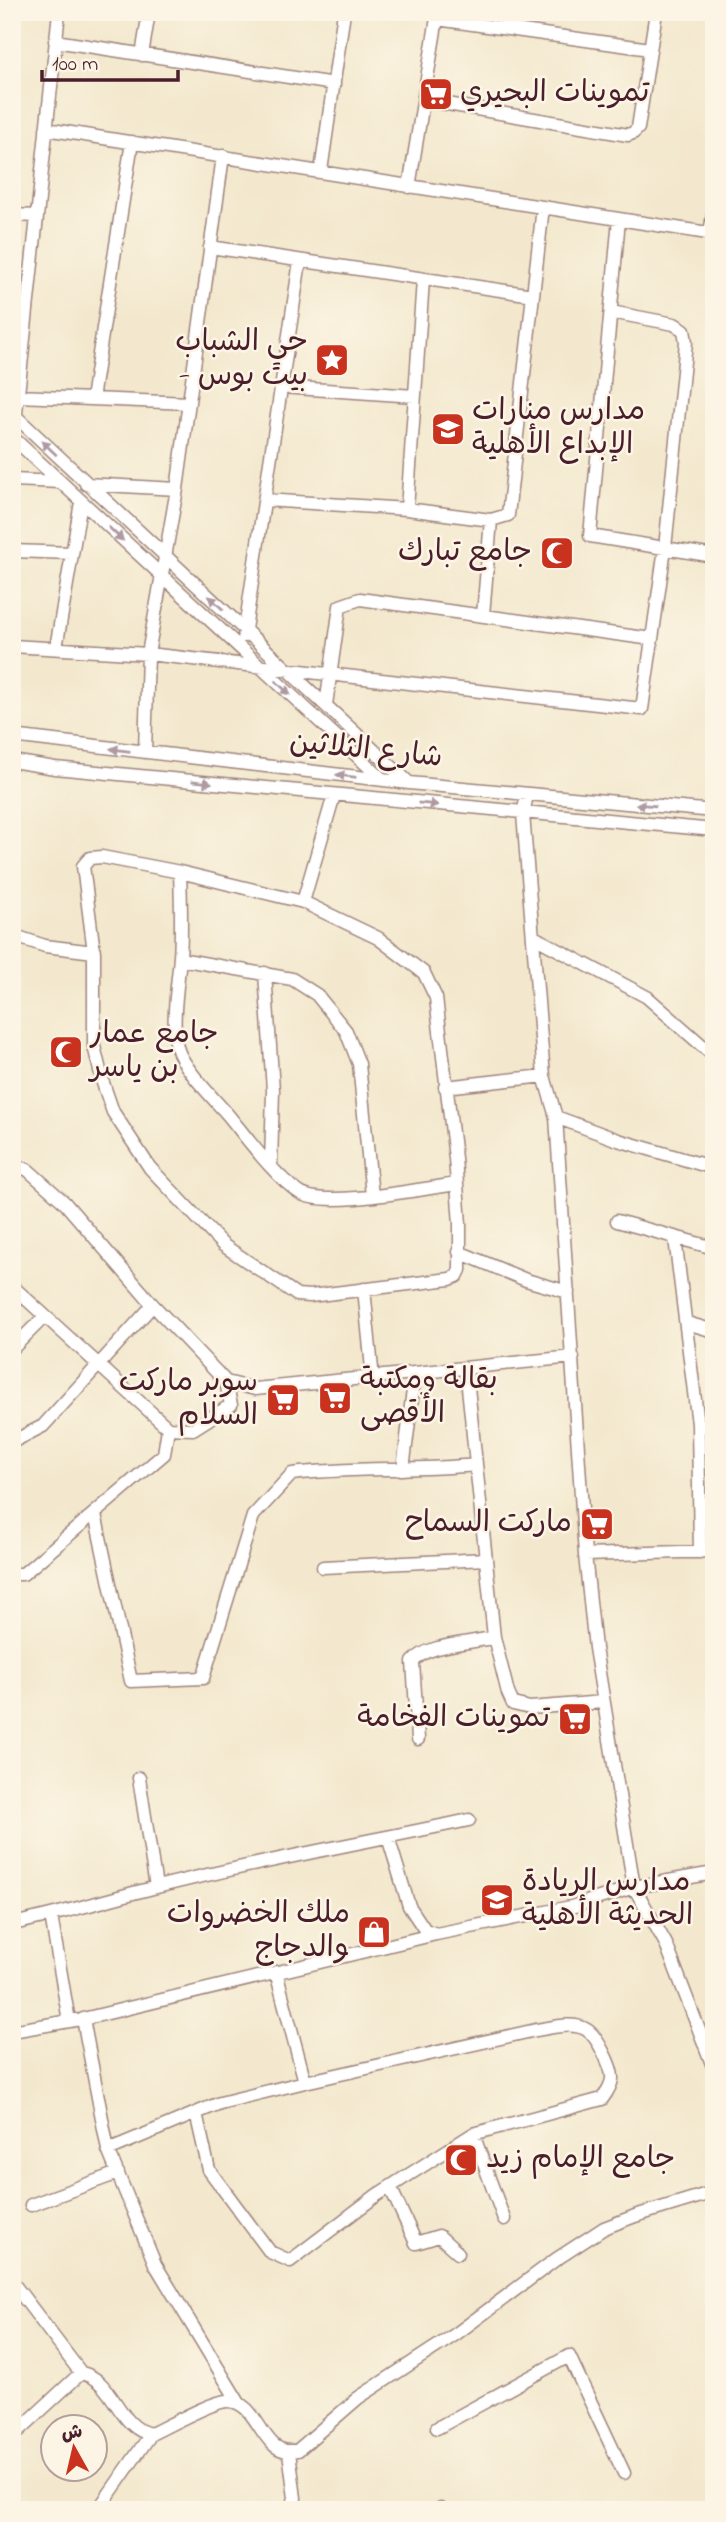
<svg xmlns="http://www.w3.org/2000/svg" width="726" height="2522" font-family="'Indie Flower','Playpen Sans Arabic',sans-serif">
	<style>
		.lines { fill: none; stroke-linecap: round; stroke-linejoin: round }
		.minor-casing { stroke: #9e847c; stroke-width: 15 }
		.minor { stroke: #fff; stroke-width: 12 }
		.oneway { fill: #ae9aa0 }
		.labels { text-anchor: middle; dominant-baseline: central; stroke-width: 5; stroke-linejoin: round; paint-order: stroke }
		.poi-label { font-size: 30px; fill: #4a1f2b; stroke: #fcf5e5; text-anchor: start }
		.street-label { font-size: 30px; fill: #4a1f2b; stroke: #fcf5e5 }
	</style>
	<rect width="100%" height="100%" fill="#fcf5e5"/>
	<filter id="ink" filterUnits="userSpaceOnUse"><feTurbulence type="fractalNoise" baseFrequency=".0143" numOctaves="2"/><feDisplacementMap in="SourceGraphic" scale="14" xChannelSelector="R" yChannelSelector="G"/><feConvolveMatrix kernelMatrix="1 2 1 2 8 2 1 2 1" color-interpolation-filters="sRGB"/></filter>
	<filter id="wash" filterUnits="userSpaceOnUse"><feTurbulence type="fractalNoise" baseFrequency=".00686" numOctaves="4" result="noise"/><feDisplacementMap in="SourceGraphic" scale="28" xChannelSelector="R" yChannelSelector="G"/><feGaussianBlur stdDeviation="1.57" result="paint"/><feColorMatrix in="noise" values="0 0 0 0 0 0 0 0 0 0 0 0 0 0 0 0 0 1.4 0 .05"/><feComposite in="paint" operator="in"/></filter>
	<g filter="url(#wash)">
		<rect width="100%" height="100%" fill="#f3e8cd"/>
	</g>
	<g filter="url(#ink)">
		<g class="lines">
			<g class="minor-casing">
				<path id="minor" d="M437 19 650 49
					M55 41 334 84
					M142 55 149 12
					M424 100 628 135 633 133 638 128 656 12
					M46 129 714 234
					M321 171 344 12
					M409 187 438 12
					M12 215 37 216
					M619 219 590 536 714 556
					M710 233 714 209
					M210 247 533 295
					M281 387 415 396
					M18 396 189 403
					M92 399 132 142
					M12 413 409 783
					M15 422 59 12
					M12 437 382 779
					M12 480 61 482
					M86 484 177 489
					M264 500 407 509 491 520 508 515 543 207
					M407 509 423 280
					M12 551 72 553
					M483 615 491 520
					M244 636 300 261
					M12 646 148 654 642 709 665 548 686 342 684 330 674 324 611 312
					M56 648 81 502
					M326 705 340 606 360 599 652 639
					M12 736 409 783 714 811
					M145 752 148 654 177 489 223 156
					M12 761 55 768 714 830
					M527 795 523 814 544 1076 556 1117 585 1555 595 1648 634 1887 666 1944 714 2069
					M102 857 180 872 303 902 378 938 424 973 436 998 455 1158 460 1224V1270L457 1276 450 1279 310 1296 297 1295 223 1245 150 1168 113 1112 103 1083 94 1046V952L83 866 90 858Z
					M180 872C181 900 182 928 180 957 178 983 171 1021 177 1047 182 1067 214 1099 228 1115 247 1138 275 1177 300 1193 325 1209 424 1188 457 1184
					M303 902 334 795
					M12 935 45 946 94 952
					M534 937 647 997 714 1056
					M180 959 292 979 317 995 346 1031 359 1064 372 1196
					M265 973 273 1090 271 1166
					M445 1087 544 1076
					M556 1117 618 1140 714 1168
					M12 1164 28 1170 64 1202 153 1305 226 1382 231 1405 193 1429 168 1428
					M617 1221 714 1248
					M675 1238 698 1424 700 1552
					M459 1252 526 1280 568 1292
					M12 1286 45 1316
					M364 1289 373 1379
					M687 1323 714 1331
					M12 1349 45 1316 168 1428 164 1454 23 1574H12
					M466 1368 494 1637 508 1693 513 1704 530 1708 603 1702
					M226 1382 255 1389 573 1357
					M698 1424 714 1428
					M12 1442 43 1426 153 1305
					M403 1469 415 1374
					M95 1514 131 1681 203 1678 253 1516 292 1474C353 1467 414 1471 476 1465
					M585 1555 714 1551
					M323 1567 486 1559
					M418 1739 413 1662C428 1643 471 1644 494 1637
					M139 1778 156 1887
					M388 1837 409 1906 425 1930 436 1934 571 1907 634 1887 714 1873
					M51 1916 69 2021
					M12 1924C61 1914 108 1899 157 1887 260 1861 365 1842 469 1820
					M12 2031 75 2020
					M196 2113 209 2170 270 2252 290 2261 377 2195 473 2134 602 2099C606 2093 611 2087 612 2079 613 2068 597 2036 587 2030 573 2021 551 2028 536 2030L305 2082
					M473 2134 504 2219
					M108 2150 220 2103 305 2082 276 1972
					M390 2187 416 2243 439 2236 458 2253
					M31 2205 118 2173
					M12 2282 81 2373C114 2379 118 2429 151 2434 168 2426 211 2402 227 2401 261 2400 260 2460 298 2450L358 2398 456 2334 555 2260 604 2228 635 2216 714 2192
					M239 2403 155 2264 108 2150 83 2019 436 1934
					M437 2428 569 2356 624 2473
					M12 2437 81 2373
					M289 2452 295 2498 291 2510
					M98 2510 151 2434
					M441 2510V2508"/>
			</g>
			<use href="#minor" class="minor"/>
		</g>
		<defs><path id="oneway-solid" d="M-6-.8H1V-3.2L6.5 0L1 3.2V.8H-6Z" transform="scale(1.75)"/></defs>
		<g class="oneway">
			<use href="#oneway-solid" transform="translate(49 448) rotate(-137)"/>
			<use href="#oneway-solid" transform="translate(116 534) rotate(43)"/>
			<use href="#oneway-solid" transform="translate(216 603) rotate(-137)"/>
			<use href="#oneway-solid" transform="translate(283 688) rotate(43)"/>
			<use href="#oneway-solid" transform="translate(120 750) rotate(-173)"/>
			<use href="#oneway-solid" transform="translate(346 776) rotate(-173)"/>
			<use href="#oneway-solid" transform="translate(202 782) rotate(6)"/>
			<use href="#oneway-solid" transform="translate(428 804) rotate(6)"/>
			<use href="#oneway-solid" transform="translate(646 805) rotate(-175)"/>
		</g>
	</g>
	<defs>
		<g id="supermarket-square" transform="scale(1.75)"><rect x="-9" y="-9" width="18" height="18" rx="4" fill="#c8321e" stroke="#fcf5e5"/><path d="M-6-5.5h2.5l.6 2H6L4.5 2H-2.5L-4.4-4H-6ZM-1.5 3.2a1.3 1.3 0 1 0 .1 0ZM3 3.2a1.3 1.3 0 1 0 .1 0Z" fill="#fff"/></g>
		<g id="sight-square" transform="scale(1.75)"><rect x="-9" y="-9" width="18" height="18" rx="4" fill="#c8321e" stroke="#fcf5e5"/><path d="M0-6L1.8-2.2L6-1.7L2.9 1.2L3.7 5.4L0 3.3L-3.7 5.4L-2.9 1.2L-6-1.7L-1.8-2.2Z" fill="#fff"/></g>
		<g id="school-square" transform="scale(1.75)"><rect x="-9" y="-9" width="18" height="18" rx="4" fill="#c8321e" stroke="#fcf5e5"/><path d="M0-5L7-2L0 1L-7-2ZM-4 1L0 2.5L4 1V4Q0 6-4 4Z" fill="#fff"/></g>
		<g id="mosque-square" transform="scale(1.75)"><rect x="-9" y="-9" width="18" height="18" rx="4" fill="#c8321e" stroke="#fcf5e5"/><path d="M3.5-4.9A6 6 0 1 0 3.5 4.9A5 5 0 1 1 3.5-4.9Z" fill="#fff"/></g>
		<g id="shop-square" transform="scale(1.75)"><rect x="-9" y="-9" width="18" height="18" rx="4" fill="#c8321e" stroke="#fcf5e5"/><path d="M-5-2.5h2.3a2.7 3.5 0 0 1 5.4 0H5L5.5 6h-11ZM-1.5-2.5h3a1.5 2.3 0 0 0-3 0Z" fill="#fff"/></g>
	</defs>
	<g fill-rule="evenodd">
		<use href="#supermarket-square" x="436" y="94"/>
		<use href="#sight-square" x="332" y="360"/>
		<use href="#school-square" x="448" y="429"/>
		<use href="#mosque-square" x="557" y="553"/>
		<use href="#mosque-square" x="66" y="1052"/>
		<use href="#supermarket-square" x="335" y="1398"/>
		<use href="#supermarket-square" x="283" y="1400"/>
		<use href="#supermarket-square" x="597" y="1524"/>
		<use href="#supermarket-square" x="575" y="1719"/>
		<use href="#school-square" x="497" y="1900"/>
		<use href="#shop-square" x="374" y="1932"/>
		<use href="#mosque-square" x="461" y="2160"/>
	</g>
	<g class="labels">
		<g class="poi-label">
			<text x="460" y="94">تموينات البحيري</text>
			<text x="308" y="343" text-anchor="end">حي الشباب<tspan x="308" dy="34">- بيت بوس</tspan></text>
			<text x="472" y="412">مدارس منارات<tspan x="472" dy="34">الإبداع الأهلية</tspan></text>
			<text x="532" y="553" text-anchor="end">جامع تبارك</text>
			<text x="90" y="1035">جامع عمار<tspan x="90" dy="34">بن ياسر</tspan></text>
			<text x="360" y="1381">بقالة ومكتبة<tspan x="360" dy="34">الأقصى</tspan></text>
			<text x="258" y="1383" text-anchor="end">سوبر ماركت<tspan x="258" dy="34">السلام</tspan></text>
			<text x="572" y="1524" text-anchor="end">ماركت السماح</text>
			<text x="550" y="1719" text-anchor="end">تموينات الفخامة</text>
			<text x="522" y="1883">مدارس الريادة<tspan x="522" dy="34">الحديثة الأهلية</tspan></text>
			<text x="350" y="1915" text-anchor="end">ملك الخضروات<tspan x="350" dy="34">والدجاج</tspan></text>
			<text x="486" y="2160">جامع الإمام زيد</text>
		</g>
		<g class="street-label">
			<text transform="translate(366 751) rotate(6)">شارع الثلاثين</text>
		</g>
	</g>
	<rect width="726" height="2522" fill="none" stroke="#fcf5e5" stroke-width="42"/>
	<g transform="translate(74 2448) rotate(352)"><circle r="33" fill="#fcf5e5" stroke="#b59f9b" stroke-width="2"/>
	<path d="M0-5L12 26L0 18L-12 26Z" fill="#c8321e"/>
	<text y="-10" font-size="19" font-weight="bold" text-anchor="middle" fill="#4a1f2b">ش</text>
	</g>
	<path d="M42 70v10h136v-10" fill="none" stroke="#4a1f2b" stroke-width="3.5"/>
	<text x="52" y="70" font-size="21" fill="#4a1f2b" stroke="#fcf5e5" stroke-width="5" paint-order="stroke">100 m</text>
</svg>
